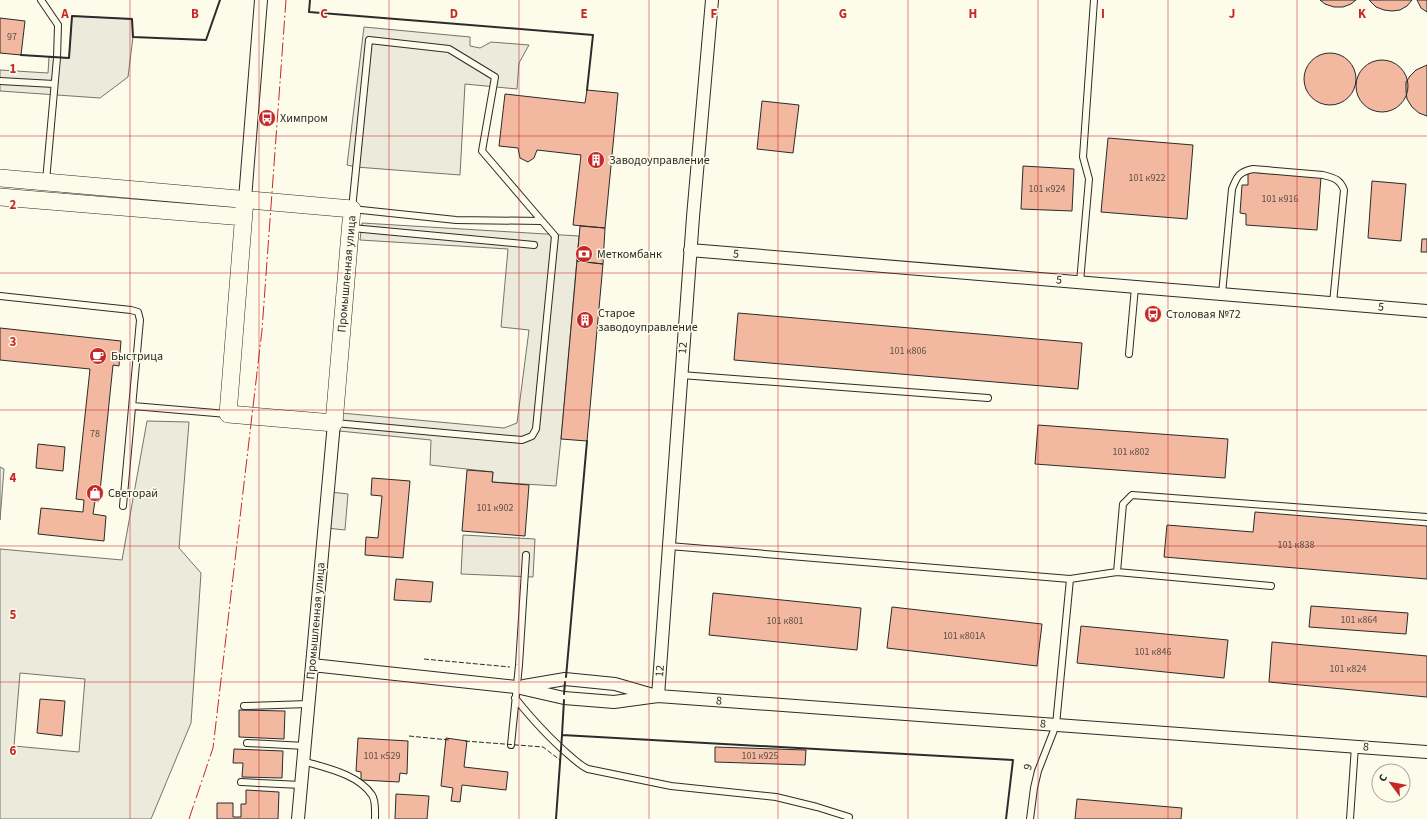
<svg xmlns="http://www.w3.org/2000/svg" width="1427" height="819" font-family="'Source Sans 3',sans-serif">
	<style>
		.green { fill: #ecebdb; stroke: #74746e; fill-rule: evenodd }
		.parking { fill: #eceadb; stroke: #74746e }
		.building { fill: #f2b8a0; stroke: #2b2b2b }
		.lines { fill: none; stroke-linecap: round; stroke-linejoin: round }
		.lane-casing { stroke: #2b2b2b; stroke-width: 8 }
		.street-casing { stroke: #2b2b2b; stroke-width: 14 }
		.secondary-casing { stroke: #2b2b2b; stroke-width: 18 }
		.lane { stroke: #fdfbea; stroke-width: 6 }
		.street { stroke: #fdfbea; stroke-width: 12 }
		.secondary { stroke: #fdfbea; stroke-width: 17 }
		.fence { stroke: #2b2b2b; stroke-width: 1; stroke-dasharray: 5 2; stroke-linecap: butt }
		.wall { stroke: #2b2b2b; stroke-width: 2 }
		.power { stroke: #c62828; stroke-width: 1; stroke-dasharray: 14 3 2 3; stroke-linecap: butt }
		.grid { fill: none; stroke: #c62828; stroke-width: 1; stroke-opacity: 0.55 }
		.labels { text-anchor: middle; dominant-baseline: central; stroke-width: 3; stroke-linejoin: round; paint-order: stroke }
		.number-label { font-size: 10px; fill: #5d4e48 }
		.poi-label { font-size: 12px; fill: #2b2b2b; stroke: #fdfbea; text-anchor: start }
		.street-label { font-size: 12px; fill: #2b2b2b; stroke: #fdfbea }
		.grid-label { font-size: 13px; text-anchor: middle; font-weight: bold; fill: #c62828; stroke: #fdfbea; stroke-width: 3; stroke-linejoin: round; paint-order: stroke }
	</style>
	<rect width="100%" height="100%" fill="#fdfbea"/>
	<path class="green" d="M64 189 204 202 203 208 64 196Z
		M147 421 189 422 179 548 201 573 191 723 151 819H0V549L122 560ZM20 673 85 679 79 752 14 746Z
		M0 467 4 469 0 520Z"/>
	<path class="parking" d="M72 16 132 19 133 37 128 77 100 98 0 91V70L48 73 49 57 69 58Z
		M364 27 470 37V46L480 48 491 42 529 45 519 63 517 89 465 84 460 175 356 167 347 165Z
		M362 223 579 236 562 429 556 486 492 482 493 472 430 465 431 440 339 431 341 413 504 428 517 423 529 330 501 327 508 249 360 240Z
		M331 492 348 494 345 530 327 528Z
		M463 535 535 539 533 577 461 574Z"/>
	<path class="building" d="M1320 0H1356L1351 4 1343 7H1334L1325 4Z
		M1369 0H1412L1407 6 1400 10 1392 11 1384 10 1376 7Z
		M1417 0H1427V12L1421 8Z
		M0 18 25 21 21 55 0 53Z
		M1304 79a26 26 0 1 1 52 0a26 26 0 1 1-52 0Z
		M1356 86a26 26 0 1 1 52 0a26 26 0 1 1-52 0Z
		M1427 65V116L1419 113 1412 107 1407 99 1406 91V82L1410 76 1416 70Z
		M587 90 618 93 605 228 573 225 581 155 537 150 534 158 528 162 520 158 518 148 499 146 505 94 585 103Z
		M762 101 799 105 793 153 757 149Z
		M1108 138 1193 145 1187 219 1101 212Z
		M1023 166 1074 169 1072 211 1021 209Z
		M1248 172 1321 177 1317 230 1246 225V214L1240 213 1242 185H1248Z
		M1372 181 1406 184 1401 241 1368 238Z
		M580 226 605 228 603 264 577 261Z
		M1422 239H1427V252H1421Z
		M577 261 603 264 587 441 561 439Z
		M738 313 1082 343 1078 389 734 360Z
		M0 328 121 341 119 366 113 365 99 501H95L93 514 106 516 104 541 38 534 41 508 83 512 84 500 76 499 90 369 0 360Z
		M1038 425 1228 439 1225 478 1035 464Z
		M38 444 65 447 63 471 36 468Z
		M467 470 493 472 492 482 529 485 525 536 462 531Z
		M372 478 410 481 403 558 365 555 366 537 378 538 382 496 371 495Z
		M1255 512 1427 526V579L1164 557 1167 525 1253 532Z
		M396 579 433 582 431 602 394 600Z
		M713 593 861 608 857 650 709 635Z
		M1311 606 1408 613 1406 634 1309 627Z
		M892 607 1042 624 1037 666 887 648Z
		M1081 626 1228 640 1224 678 1077 663Z
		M1272 642 1427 656V697L1269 682Z
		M40 699 65 701 62 736 37 733Z
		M239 710 285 711 284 739 239 737Z
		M358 738 408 741 407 774 400 773 399 782 361 780V772L356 771Z
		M446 738 467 741 464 767 508 772 506 790 462 785 460 802 451 801 453 788 441 786Z
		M715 747 806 750 805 765 715 762Z
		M234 749 283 751 282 778 242 777 243 763H233Z
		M246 790 279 792 278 819H217V803H233V817H241V804H246Z
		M396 794 429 796 427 819H395Z
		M1077 799 1182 808 1181 819H1075Z"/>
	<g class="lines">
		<g class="lane-casing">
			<path id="lane" d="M41 0 58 25 57 58 46 181
				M0 81 54 84
				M352 228 534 245
				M1080 282 1089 179 1083 157 1094 0
				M1222 294 1232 189C1237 176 1239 172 1253 169L1323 175C1334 178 1340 179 1344 190L1333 303
				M0 296 131 310 138 312 140 320 123 506
				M1129 354 1135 287
				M681 375 988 398
				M133 406 227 414
				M335 423 522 440 532 436 536 429 555 236 542 221 456 220 352 209 369 40 449 49 495 77 482 151 542 221
				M669 546 1070 579 1117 572 1271 586
				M1117 572 1123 504 1132 495 1427 517
				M515 698C532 719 549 738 569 755 575 760 581 766 588 769L671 786 776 797 817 807 849 817
				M244 706 309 704
				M247 743 305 746
				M511 745 519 665 526 555
				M303 761C326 768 358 774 372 795 376 801 375 812 375 819
				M241 782 301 785
				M1030 819 1034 788 1038 771 1056 725 1070 579
				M1350 819 1355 746"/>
		</g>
		<g class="street-casing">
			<path id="street" d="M245 199 261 0
				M690 250 1427 311
				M312 665 516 687 564 698 614 702 658 696 1427 752
				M524 686 565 679 615 684 653 695
				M658 696 693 217 712 0
				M298 819 334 423"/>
		</g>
		<g class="secondary-casing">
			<path id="secondary" d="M0 178 352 209 334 423 228 414 245 199
				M0 197 244 217"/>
		</g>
		<use href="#lane" class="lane"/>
		<use href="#street" class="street"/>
		<use href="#secondary" class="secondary"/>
		<path class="fence" d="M424 659 510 667
			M409 736 449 740
			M465 741 543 747 560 760"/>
		<path class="wall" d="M310 0 309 12 593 35 587 90
			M21 55 69 58 72 16 132 19 133 37 206 40 220 0
			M566 677 587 441
			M564 694 565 682
			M564 700 562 735 1013 760 1006 819
			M556 819 562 735"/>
		<path class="power" d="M189 819 213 748 262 330 286 0"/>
	</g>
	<path class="grid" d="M130 0V819M259 0V819M389 0V819M519 0V819M649 0V819M778 0V819M908 0V819M1038 0V819M1168 0V819M1297 0V819M0 136H1427M0 273H1427M0 410H1427M0 546H1427M0 682H1427"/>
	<defs>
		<g id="bus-disc" transform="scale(0.9)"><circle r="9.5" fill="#c62828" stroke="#fdfbea"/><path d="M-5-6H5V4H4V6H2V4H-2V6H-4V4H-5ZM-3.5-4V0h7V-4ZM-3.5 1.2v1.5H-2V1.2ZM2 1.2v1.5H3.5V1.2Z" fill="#fff"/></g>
		<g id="building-disc" transform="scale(0.9)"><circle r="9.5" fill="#c62828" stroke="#fdfbea"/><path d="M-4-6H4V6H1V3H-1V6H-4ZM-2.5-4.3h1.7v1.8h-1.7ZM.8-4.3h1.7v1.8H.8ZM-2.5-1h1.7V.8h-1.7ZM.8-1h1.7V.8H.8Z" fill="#fff"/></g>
		<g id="bank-disc" transform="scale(0.9)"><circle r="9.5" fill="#c62828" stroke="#fdfbea"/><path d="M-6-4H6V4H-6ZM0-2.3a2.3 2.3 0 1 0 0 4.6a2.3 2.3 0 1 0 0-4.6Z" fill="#fff"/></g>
		<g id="cafe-disc" transform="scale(0.9)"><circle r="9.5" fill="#c62828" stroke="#fdfbea"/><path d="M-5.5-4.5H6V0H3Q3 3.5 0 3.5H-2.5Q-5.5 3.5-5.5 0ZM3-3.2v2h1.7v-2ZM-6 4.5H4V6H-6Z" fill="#fff"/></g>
		<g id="shop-disc" transform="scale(0.9)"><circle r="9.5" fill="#c62828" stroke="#fdfbea"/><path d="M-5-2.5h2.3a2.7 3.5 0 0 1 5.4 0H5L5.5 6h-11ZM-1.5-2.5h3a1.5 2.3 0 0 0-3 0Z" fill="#fff"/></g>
	</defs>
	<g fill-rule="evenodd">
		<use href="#bus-disc" x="267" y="118"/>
		<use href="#building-disc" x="596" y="160"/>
		<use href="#bank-disc" x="584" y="254"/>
		<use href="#bus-disc" x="1153" y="314"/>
		<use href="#building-disc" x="585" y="320"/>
		<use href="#cafe-disc" x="98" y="356"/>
		<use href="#shop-disc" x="95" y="493"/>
	</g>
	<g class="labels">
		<g class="number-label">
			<text x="12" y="37">97</text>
			<text x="1147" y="178">101 к922</text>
			<text x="1047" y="189">101 к924</text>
			<text x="1280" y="199">101 к916</text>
			<text x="908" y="351">101 к806</text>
			<text x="95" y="434">78</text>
			<text x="1131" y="452">101 к802</text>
			<text x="495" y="508">101 к902</text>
			<text x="1296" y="545">101 к838</text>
			<text x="1359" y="620">101 к864</text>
			<text x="785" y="621">101 к801</text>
			<text x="964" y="636">101 к801А</text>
			<text x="1153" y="652">101 к846</text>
			<text x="1348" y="669">101 к824</text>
			<text x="382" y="756">101 к529</text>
			<text x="760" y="756">101 к925</text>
		</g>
		<g class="poi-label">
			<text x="280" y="118">Химпром</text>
			<text x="609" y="160">Заводоуправление</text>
			<text x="597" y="254">Меткомбанк</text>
			<text x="598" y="313">Старое<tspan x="598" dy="14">заводоуправление</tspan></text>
			<text x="1166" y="314">Столовая №72</text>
			<text x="111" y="356">Быстрица</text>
			<text x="108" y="493">Светорай</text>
		</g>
		<g class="street-label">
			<text transform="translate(736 254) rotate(5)">5</text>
			<text transform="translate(347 274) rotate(-85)">Промышленная улица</text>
			<text transform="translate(1059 280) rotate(5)">5</text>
			<text transform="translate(1381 307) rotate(5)">5</text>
			<text transform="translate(683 348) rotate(-86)">12</text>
			<text transform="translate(316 621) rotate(-85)">Промышленная улица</text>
			<text transform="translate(660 671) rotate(-86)">12</text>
			<text transform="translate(719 701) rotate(4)">8</text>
			<text transform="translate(1043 724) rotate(4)">8</text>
			<text transform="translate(1366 747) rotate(4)">8</text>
			<text transform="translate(1028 767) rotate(-72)">9</text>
		</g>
	</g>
	<g class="grid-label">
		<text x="65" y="18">A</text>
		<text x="195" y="18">B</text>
		<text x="324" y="18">C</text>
		<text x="454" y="18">D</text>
		<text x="584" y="18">E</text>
		<text x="714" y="18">F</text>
		<text x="843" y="18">G</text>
		<text x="973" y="18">H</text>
		<text x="1103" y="18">I</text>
		<text x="1232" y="18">J</text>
		<text x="1362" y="18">K</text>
		<text x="13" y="73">1</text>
		<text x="13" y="209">2</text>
		<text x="13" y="346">3</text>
		<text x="13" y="482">4</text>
		<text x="13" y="619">5</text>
		<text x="13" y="755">6</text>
	</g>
	<g transform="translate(1391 783) rotate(302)"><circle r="19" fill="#fdfbea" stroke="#a9a89e"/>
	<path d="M0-3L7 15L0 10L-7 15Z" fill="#c62828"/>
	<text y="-6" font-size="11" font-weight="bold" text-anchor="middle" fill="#2b2b2b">С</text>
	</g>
</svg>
